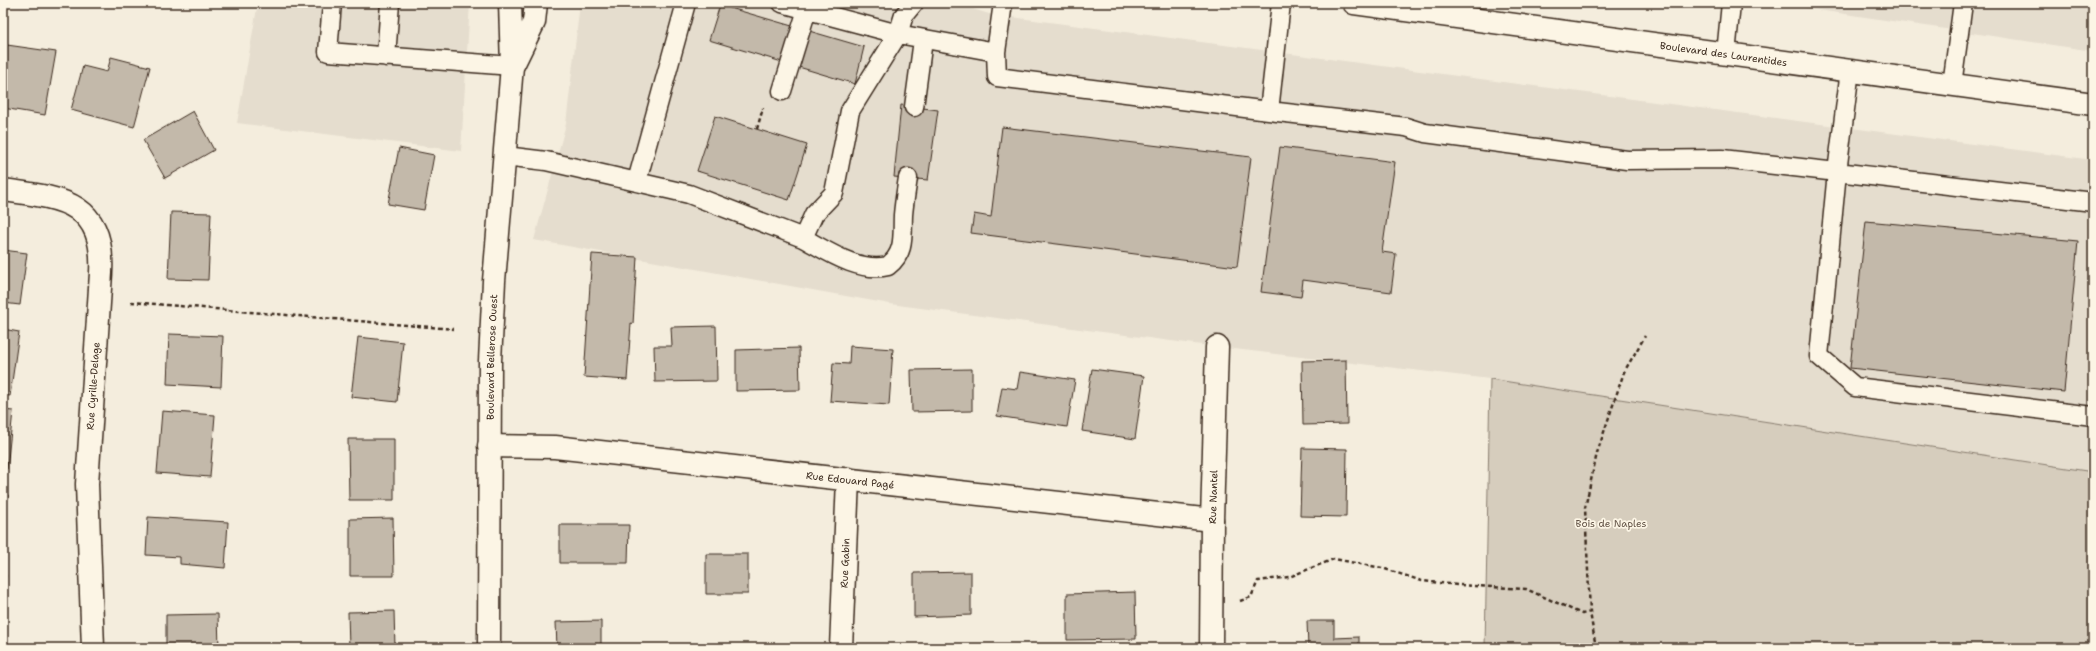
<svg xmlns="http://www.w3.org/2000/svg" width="2096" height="651" font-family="'Shantell Sans',sans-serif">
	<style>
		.built { fill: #e5ddce }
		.green { fill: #d6cdbd; stroke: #887c6e }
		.building { fill: #c3b9aa; stroke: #3b2a1e }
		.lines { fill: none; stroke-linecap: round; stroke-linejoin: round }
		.service-casing { stroke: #3b2a1e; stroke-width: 21 }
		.minor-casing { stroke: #3b2a1e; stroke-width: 25 }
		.tertiary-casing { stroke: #3b2a1e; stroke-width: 25 }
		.secondary-casing { stroke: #3b2a1e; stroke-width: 25 }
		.path { stroke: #3b2a1e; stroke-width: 2.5; stroke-dasharray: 4 3; stroke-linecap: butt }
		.service { stroke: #fcf5e5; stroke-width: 18 }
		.minor { stroke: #fcf5e5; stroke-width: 22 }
		.tertiary { stroke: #fcf5e5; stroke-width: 22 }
		.secondary { stroke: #fcf5e5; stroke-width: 22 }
		.labels { text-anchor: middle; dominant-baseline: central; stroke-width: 3.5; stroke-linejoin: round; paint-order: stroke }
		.street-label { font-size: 10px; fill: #3b2a1e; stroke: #fcf5e5 }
		.park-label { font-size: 10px; fill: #625346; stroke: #fcf5e5 }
	</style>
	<rect width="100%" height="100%" fill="#f4eddd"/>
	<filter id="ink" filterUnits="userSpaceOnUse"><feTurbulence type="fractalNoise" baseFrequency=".025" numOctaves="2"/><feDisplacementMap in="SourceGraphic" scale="8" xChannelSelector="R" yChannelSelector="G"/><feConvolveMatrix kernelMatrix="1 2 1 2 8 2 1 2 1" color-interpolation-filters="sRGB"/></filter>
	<g filter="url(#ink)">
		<path class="built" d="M214 3H470L461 151 237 123 257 8Z
			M580 3H954L989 14 2093 160V472L1490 379 1217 347 890 304 534 240 566 124Z
			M1805 3H2093V51L1805 8Z"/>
		<path class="green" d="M1490 379 2093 472V648H1485Z"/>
		<path class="building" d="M720 5 864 47 855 84 709 40Z
			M7 45 56 52 45 115 3 108V67Z
			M111 57 150 67 134 127 71 110 83 66 107 72Z
			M901 105 938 110 928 180 894 177Z
			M193 111 214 150 165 178 143 140Z
			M715 116 807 145 789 200 697 171Z
			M1002 127 1251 157 1237 267 971 233 974 214 991 217Z
			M1280 147 1395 162 1382 252 1396 254 1391 292 1303 280 1301 297 1261 292Z
			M399 148 434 155 424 210 388 204Z
			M171 212 211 213 208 280 168 279Z
			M1866 221 2078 241 2064 392 1850 368Z
			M3 250 27 253 20 305 3 303Z
			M592 254 637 257 633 324 631 323 627 380 584 377Z
			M716 326 717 381 655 382 654 346H672L671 327Z
			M3 329 19 332 10 396 3 395Z
			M169 334 223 336 221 387 167 384Z
			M358 337 403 342 397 402 351 397Z
			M850 346 893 349 889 405 830 401 833 363 849 364Z
			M799 348 800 390 736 391V350Z
			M1346 360 1347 424 1303 425 1302 361Z
			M972 369V411L912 412 911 370Z
			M1092 369 1144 376 1135 439 1082 431Z
			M1020 372 1075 380 1067 427 997 416 1002 387 1017 389Z
			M3 410 13 411 7 469H3Z
			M162 411 215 415 210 477 157 473Z
			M348 439H394V500H349Z
			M1302 448 1347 449 1346 517 1300 516Z
			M3 495H8L3 549Z
			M148 517 228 522 225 568 180 564V557L146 555Z
			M393 518 394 576H350V519Z
			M560 525H629L628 563H560Z
			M706 554H748V594H706Z
			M971 572V615L914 617V573Z
			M3 575H6L3 595Z
			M1135 592 1136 639 1067 640V594Z
			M394 611 395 648H349L348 612Z
			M218 614 219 648H166V615Z
			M601 621V648H557L556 622Z
			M1307 621H1334V638L1359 637V648H1308Z"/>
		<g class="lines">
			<g class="service-casing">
				<path id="service" d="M332 3 328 52 512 66
					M782 3 898 34 996 52
					M1003 3 996 52 997 77 1269 111
					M1281 3 1269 111 1406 127 1425 133 1627 160 1722 159 1837 172 1850 70
					M1726 54 1731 3
					M386 57 390 3
					M1952 85 1963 3
					M782 91 809 3
					M914 107 923 40
					M505 156 546 161 689 194 803 238 814 214 834 193 850 111 898 34 904 15 914 3
					M637 181 686 3
					M2093 202 1837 172 1819 356 1855 387 2093 416
					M803 238C827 251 859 273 888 266 906 252 902 235 903 215 904 203 906 191 908 178"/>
			</g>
			<g class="minor-casing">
				<g id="minor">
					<path d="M3 190C61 198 105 201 101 273L87 484 93 648"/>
					<path id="s1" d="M489 446 555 447 1212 520"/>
					<path id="s2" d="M841 648 848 479"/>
					<path id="s3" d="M1211 648 1212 520 1217 347"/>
				</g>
			</g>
			<g class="tertiary-casing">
				<g id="tertiary">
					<path d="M514 63 534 22 536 3"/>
					<path id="s4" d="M489 648 490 361 494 281 512 66 510 3"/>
				</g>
			</g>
			<g class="secondary-casing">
				<g id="secondary">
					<path id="s5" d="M1354 3 2093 104"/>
				</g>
			</g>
			<path class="path" d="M757 129 763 108
				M131 302 454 329
				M1240 601 1251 597 1258 581 1289 577 1334 559 1382 568 1422 581 1458 585 1526 589 1582 614 1590 612
				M1596 648 1590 612 1585 508 1597 453 1624 372 1645 336"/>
			<use href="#service" class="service"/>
			<use href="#minor" class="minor"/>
			<use href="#tertiary" class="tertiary"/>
			<use href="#secondary" class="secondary"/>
		</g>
	</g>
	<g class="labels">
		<g class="street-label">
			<text stroke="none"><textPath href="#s5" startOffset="373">Boulevard des Laurentides</textPath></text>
			<text stroke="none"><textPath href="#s4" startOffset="291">Boulevard Bellerose Ouest</textPath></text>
			<text transform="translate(93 386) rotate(-86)">Rue Cyrille-Delage</text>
			<text stroke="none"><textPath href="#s1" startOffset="363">Rue Edouard Pagé</textPath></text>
			<text stroke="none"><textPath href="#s3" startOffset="151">Rue Nantel</textPath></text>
			<text stroke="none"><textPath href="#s2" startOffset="85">Rue Gabin</textPath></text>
		</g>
		<g class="park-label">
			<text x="1611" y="523">Bois de Naples</text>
		</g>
	</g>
	<rect width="2096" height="651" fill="none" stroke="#fcf5e5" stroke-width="16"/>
	<rect x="8" y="8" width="2080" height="635" fill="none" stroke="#3b2a1e" stroke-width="1.5" filter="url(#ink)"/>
</svg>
